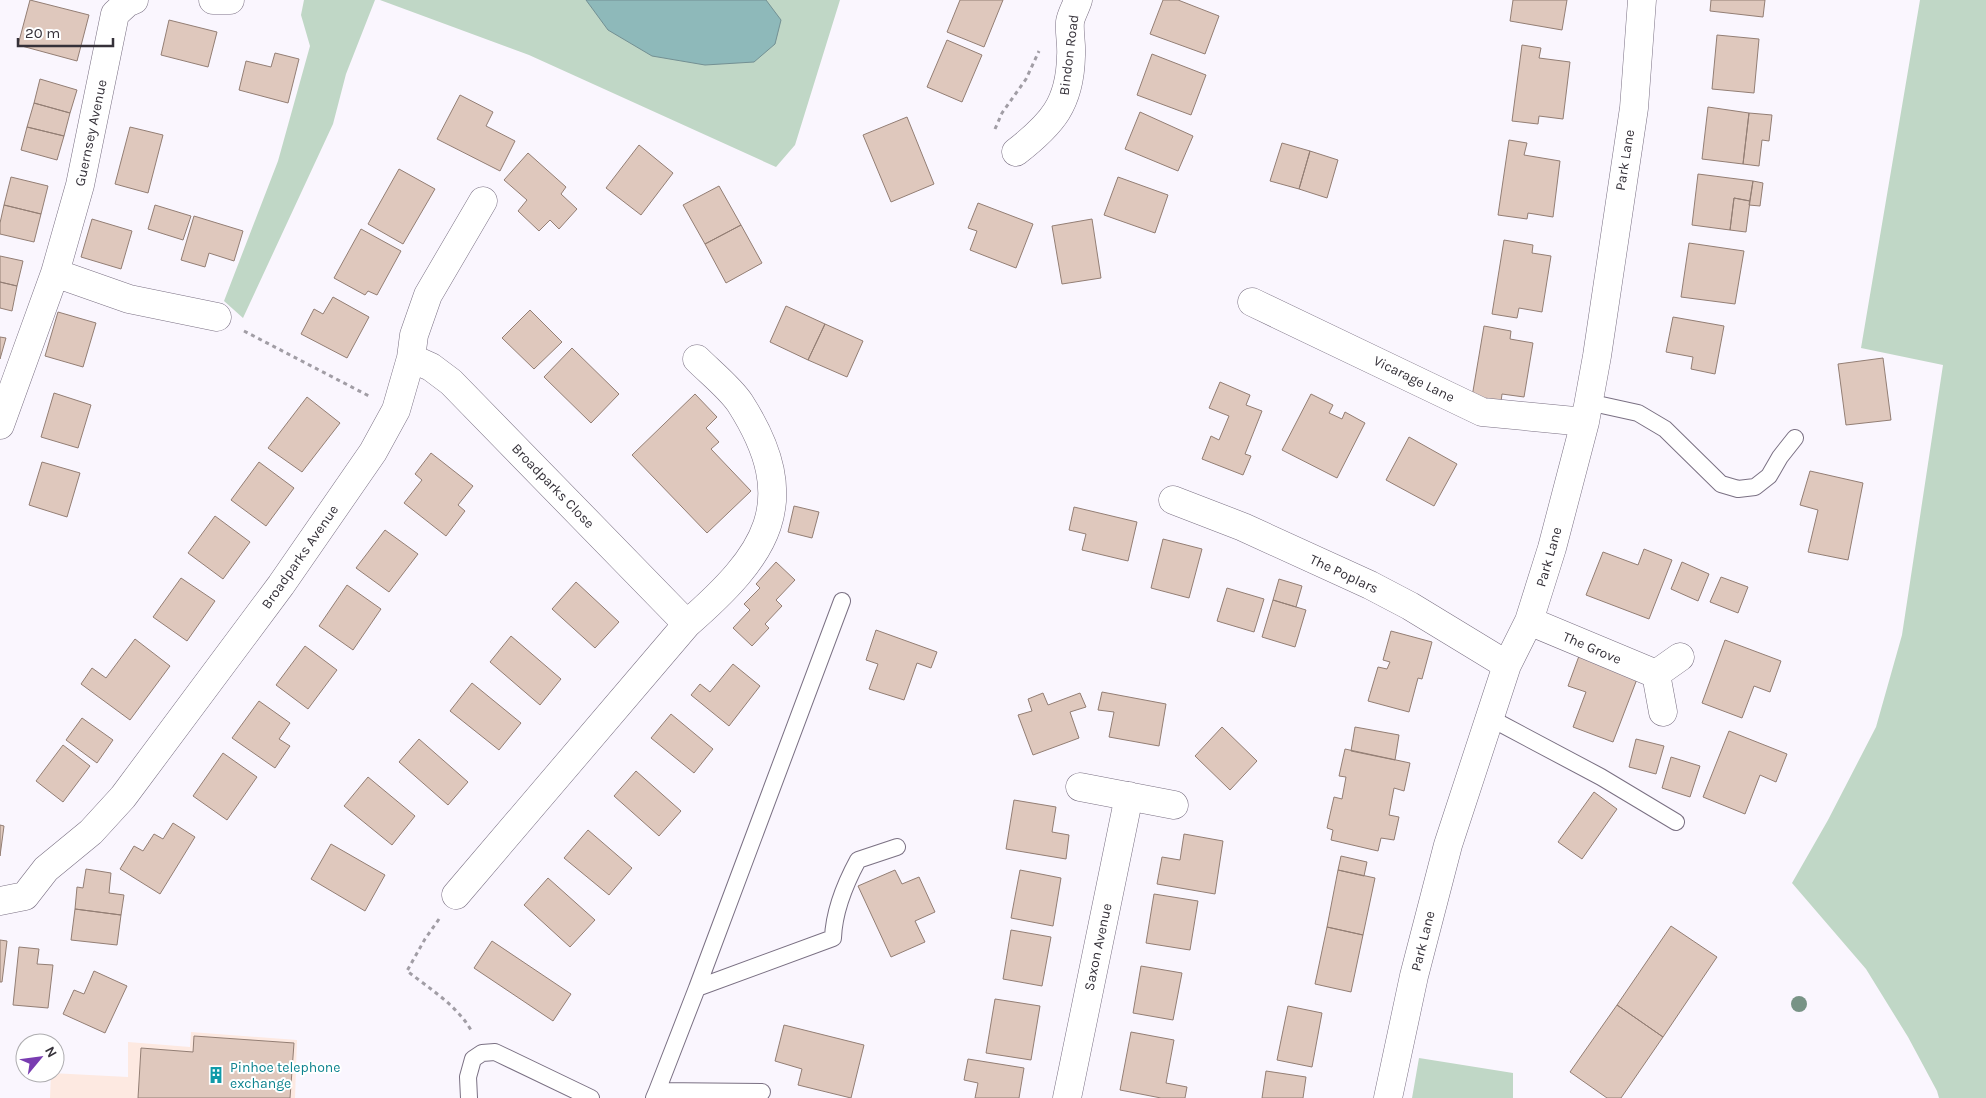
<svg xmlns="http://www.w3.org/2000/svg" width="1986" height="1098" font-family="Karla,sans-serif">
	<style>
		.commercial { fill: #fde9e1 }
		.green { fill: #c0d7c6 }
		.water { fill: #8eb9ba; stroke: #739093 }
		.building { fill: #dfc8bd; stroke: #937e74 }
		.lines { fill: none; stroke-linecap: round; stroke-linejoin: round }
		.lane-casing { stroke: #7a7083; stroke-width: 18 }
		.street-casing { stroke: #7a7083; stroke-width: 29 }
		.path { stroke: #a19da5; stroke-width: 3; stroke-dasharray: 4 4; stroke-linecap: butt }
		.lane { stroke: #fff; stroke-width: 16 }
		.street { stroke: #fff; stroke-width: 28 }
		.tree { fill: #789386 }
		.labels { text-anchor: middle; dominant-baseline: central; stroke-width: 4; stroke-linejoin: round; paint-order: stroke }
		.street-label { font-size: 14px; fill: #353139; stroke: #fff }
		.culture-label { font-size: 14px; fill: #0d838f; stroke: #fff; text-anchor: start }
	</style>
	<rect width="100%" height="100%" fill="#faf6fe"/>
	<path class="commercial" d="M191 1032 297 1040 295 1098H50L51 1073 128 1077V1042L190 1047Z"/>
	<path class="green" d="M304 0H375L346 74 333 124 243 318 224 301 278 161 310 46 301 15Z
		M380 0H840L795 145 776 167 529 55Z
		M1920 0H1986V1098H1939L1937 1091 1908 1037 1866 969 1792 883 1828 820 1876 727 1902 635 1943 365 1861 348Z
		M1419 1058 1513 1073V1098H1412Z"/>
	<path class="water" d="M586 0H766L781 20 775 44 754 62 705 65 652 56 608 30Z"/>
	<path class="building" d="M30 0 89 15 77 61 18 45Z
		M960 0H1003L984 47 947 32Z
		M1163 0H1178L1219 16 1205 54 1150 34Z
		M1513 0H1567L1562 30 1510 21Z
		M1711 0H1765L1763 17 1710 11Z
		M169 20 217 32 208 67 161 55Z
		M1717 35 1759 39 1754 93 1712 89Z
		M947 40 982 55 962 102 927 87Z
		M1522 45 1541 48 1539 58 1570 62 1563 119 1539 116 1538 124 1512 121Z
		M275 53 299 59 288 103 239 90 246 61 271 67Z
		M1152 54 1206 75 1191 115 1137 95Z
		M40 79 77 90 70 113 34 103Z
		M460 95 493 112 486 126 515 141 500 171 437 139Z
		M34 103 70 113 64 136 27 127Z
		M1708 107 1749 113 1743 164 1702 159Z
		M1140 112 1193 136 1178 171 1125 149Z
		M1749 113 1772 115 1769 141 1762 140 1759 166 1743 164Z
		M907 117 934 184 891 202 863 135Z
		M27 127 64 136 57 160 21 150Z
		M130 127 163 135 148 193 115 184Z
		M1509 140 1527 143 1524 155 1560 161 1553 217 1528 213 1527 219 1498 215Z
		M1282 143 1310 151 1299 189 1270 181Z
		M639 145 673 173 641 215 606 188Z
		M1310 151 1338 160 1327 198 1299 189Z
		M528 153 566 187 561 194 577 209 559 229 550 220 539 231 518 211 527 200 504 180Z
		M399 169 435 189 403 244 368 224Z
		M1698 174 1753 181 1750 201 1734 198 1730 230 1692 225Z
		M11 177 48 186 41 214 4 205Z
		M1118 177 1168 195 1155 233 1104 215Z
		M1753 181 1763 183 1760 206 1749 205Z
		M719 186 741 225 705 244 683 205Z
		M1734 198 1750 201 1746 232 1730 230Z
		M978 203 1033 224 1016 268 970 250 977 231 968 228Z
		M4 205 41 214 34 242 0 234V223Z
		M155 205 191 216 183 240 148 229Z
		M194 216 243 231 234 261 209 253 205 267 181 260Z
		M92 219 132 231 121 269 81 257Z
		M1092 219 1101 278 1062 284 1052 226Z
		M741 225 762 263 726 283 705 244Z
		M361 229 401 251 377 295 368 291 365 295 334 278Z
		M1504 240 1533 245 1532 253 1551 256 1542 312 1519 308 1517 318 1492 314Z
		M1689 243 1744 251 1735 304 1681 297Z
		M0 256 23 261 17 286 0 282Z
		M0 282 17 286 12 311 0 308Z
		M333 297 369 317 347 358 301 334 314 309 323 314Z
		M786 306 825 324 808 360 770 342Z
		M530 310 562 342 534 369 502 338Z
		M58 312 96 323 83 367 45 356Z
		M1673 317 1724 326 1715 374 1691 369 1693 357 1666 352Z
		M825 324 863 341 847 377 808 360Z
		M1484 326 1511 331 1510 339 1533 343 1524 397 1502 394 1501 402 1472 397Z
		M0 337 6 338 0 359Z
		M572 348 619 394 591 423 544 377Z
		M1883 358 1891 420 1846 425 1838 364Z
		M1220 382 1250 395 1246 405 1262 411 1245 454 1251 456 1243 475 1202 459 1211 436 1219 440 1229 416 1209 408Z
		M54 393 91 405 78 448 41 437Z
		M695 394 717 417 706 428 719 442 711 449 751 491 707 533 632 455Z
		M1311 394 1333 405 1329 413 1342 419 1345 412 1365 423 1337 478 1282 450Z
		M307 397 340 423 302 472 268 448Z
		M1409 437 1457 464 1434 506 1386 480Z
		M431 453 473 486 458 505 465 511 446 536 404 503 422 480 415 474Z
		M42 462 80 473 67 517 29 505Z
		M259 462 294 488 266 526 231 500Z
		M1810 471 1863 483 1848 560 1808 552 1818 510 1800 505Z
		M794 506 819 512 812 538 788 532Z
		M1074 507 1137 522 1128 561 1082 550 1086 534 1069 530Z
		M215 516 250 542 223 579 188 553Z
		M385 530 418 554 389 592 356 568Z
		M1163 539 1202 549 1189 598 1151 588Z
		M1644 549 1672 560 1649 619 1586 595 1603 552 1638 565Z
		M776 562 795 580 776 600 782 606 765 624 769 628 752 646 733 628 750 610 744 604 760 588 756 584Z
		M1682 562 1709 574 1698 601 1671 589Z
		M1721 577 1748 587 1738 613 1710 602Z
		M181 578 215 601 187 641 153 617Z
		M1279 579 1302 586 1296 607 1273 600Z
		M576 582 619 622 595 648 552 609Z
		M347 585 381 609 353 650 319 626Z
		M1227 588 1264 599 1254 632 1217 621Z
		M1273 600 1306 610 1295 647 1262 637Z
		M876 630 937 652 931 668 917 663 904 700 869 689 878 664 866 660Z
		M1391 631 1432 642 1422 679 1418 678 1409 712 1368 701 1378 667 1387 669 1390 662 1383 660Z
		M511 636 561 679 540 705 490 662Z
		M135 639 170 666 130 720 81 684 92 668 106 678Z
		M1725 640 1781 661 1770 692 1754 686 1742 718 1702 703Z
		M305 646 337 670 308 709 276 685Z
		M1579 656 1637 679 1613 742 1573 727 1586 692 1568 686Z
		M733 664 760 686 729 726 691 695 700 684 710 692Z
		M472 683 521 723 499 750 450 711Z
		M1102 692 1166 704 1159 746 1109 737 1114 712 1098 710Z
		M1043 693 1048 705 1080 693 1086 707 1070 712 1079 738 1033 755 1018 715 1032 711 1028 699Z
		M259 701 290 723 279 739 290 746 275 768 232 738Z
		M671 714 713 749 694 773 651 738Z
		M82 718 113 740 97 763 66 740Z
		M1222 727 1257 761 1230 790 1195 756Z
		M1355 727 1399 735 1395 760 1351 751Z
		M1729 731 1787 754 1776 782 1760 775 1745 814 1703 797Z
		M419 739 468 782 448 805 399 762Z
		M1636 739 1664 746 1656 774 1629 767Z
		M63 745 90 766 63 802 36 781Z
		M1345 749 1410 763 1404 791 1394 788 1389 815 1399 817 1394 840 1381 838 1378 851 1331 840 1333 830 1327 828 1334 797 1342 799 1346 777 1339 776Z
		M223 753 257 777 227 820 193 796Z
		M1671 757 1700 766 1690 797 1662 788Z
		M636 771 681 811 659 836 614 796Z
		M368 777 415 816 392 845 344 806Z
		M1594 792 1617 809 1582 859 1558 842Z
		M1014 800 1056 807 1052 832 1069 835 1066 859 1006 849Z
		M173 823 195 837 160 894 120 869 134 846 143 851 154 834 163 839Z
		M0 825 4 826 0 856Z
		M588 830 632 868 609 895 564 858Z
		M1184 834 1223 841 1215 894 1157 884 1162 857 1180 860Z
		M331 844 385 875 365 911 311 879Z
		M1341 856 1367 862 1364 876 1338 870Z
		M86 869 111 873 109 893 124 895 121 915 75 909 77 887 83 888Z
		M895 870 902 884 919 877 935 912 915 921 925 942 891 957 858 886Z
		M1020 870 1061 878 1053 926 1011 918Z
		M1338 870 1375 878 1363 935 1327 927Z
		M548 878 595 920 570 947 524 905Z
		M1154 894 1198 901 1190 950 1146 943Z
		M75 909 121 915 117 945 71 940Z
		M1671 926 1717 957 1663 1037 1617 1005Z
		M1327 927 1363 935 1351 992 1315 984Z
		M1011 930 1051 937 1042 986 1003 979Z
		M0 940 7 941 2 982H0Z
		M492 941 571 994 553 1021 474 968Z
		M19 947 39 949 37 964 53 965 48 1008 13 1005Z
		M1141 966 1182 973 1173 1020 1133 1013Z
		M94 971 127 986 105 1033 63 1014 74 990 84 994Z
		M995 999 1040 1006 1031 1060 986 1053Z
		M1617 1005 1663 1037 1621 1098H1607L1570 1072Z
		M1288 1006 1322 1013 1312 1067 1277 1060Z
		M784 1025 864 1045 851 1098 798 1085 802 1069 775 1061Z
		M1131 1032 1174 1040 1166 1083 1187 1087 1185 1098H1161L1120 1090Z
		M194 1036 294 1043 290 1098H138L141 1048 193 1052Z
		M968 1059 1024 1068 1019 1098H975L978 1083 964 1080Z
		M1266 1071 1306 1077 1303 1098H1262Z"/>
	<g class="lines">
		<g class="lane-casing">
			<path id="lane" d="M1588 402 1638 413 1665 429 1721 484 1738 489 1755 487 1769 476 1780 457 1795 438
				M1490 718 1601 777 1676 822
				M697 988 842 601
				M657 1091 697 988 833 938C834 910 845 884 858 860L897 847
				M469 1098 468 1077 473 1059 482 1053 495 1052 591 1098
				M654 1098 657 1091 762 1092"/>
		</g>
		<g class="street-casing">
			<path id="street" d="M213 0H230
				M1016 152C1052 124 1070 104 1071 56 1072 45 1069 33 1070 22 1071 15 1076 7 1078 0
				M55 273 129 299 217 317
				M1252 302 1482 412 1585 422
				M411 358 431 367 451 382 687 624
				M0 425 55 273 80 185 115 14 127 3 134 0
				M1173 500 1243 527 1370 585 1410 606 1507 665
				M1529 621 1656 674 1663 712
				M1656 674 1680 657
				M1080 787 1174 805
				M456 895 687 624C766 555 804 503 740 403 730 388 710 372 697 359
				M0 901 25 896 46 869 91 832 123 797 281 585 373 452 396 410 411 358 414 335 428 295 483 201
				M1067 1098 1129 796
				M1388 1098 1414 976 1448 845 1507 665 1529 621 1552 548 1585 422 1597 356 1634 108 1642 0"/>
		</g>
		<path class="path" d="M995 129 1002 113 1026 79 1039 51
			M244 331 369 396
			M439 919 425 939 407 971C429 988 459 1007 472 1032"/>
		<use href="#lane" class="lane"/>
		<use href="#street" class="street"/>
	</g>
	<circle class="tree" cx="1799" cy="1004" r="8"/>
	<defs>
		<g id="building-bare" transform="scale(1.35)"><path d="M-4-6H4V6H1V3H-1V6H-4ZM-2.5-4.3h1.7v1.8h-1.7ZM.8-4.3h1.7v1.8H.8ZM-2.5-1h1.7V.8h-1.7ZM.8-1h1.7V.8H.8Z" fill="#0f9aa8" stroke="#fff" stroke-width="2.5" paint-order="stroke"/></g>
	</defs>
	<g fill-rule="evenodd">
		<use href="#building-bare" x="216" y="1075"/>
	</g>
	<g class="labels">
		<g class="street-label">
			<text transform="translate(1069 55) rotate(-83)">Bindon Road</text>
			<text transform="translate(91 133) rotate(-78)">Guernsey Avenue</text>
			<text transform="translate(1625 160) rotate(-81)">Park Lane</text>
			<text transform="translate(1414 379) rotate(26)">Vicarage Lane</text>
			<text transform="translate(553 486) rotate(46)">Broadparks Close</text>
			<text transform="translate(300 557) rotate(-55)">Broadparks Avenue</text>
			<text transform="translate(1549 557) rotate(-74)">Park Lane</text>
			<text transform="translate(1344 574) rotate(25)">The Poplars</text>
			<text transform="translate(1592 648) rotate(23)">The Grove</text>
			<text transform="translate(1423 941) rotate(-76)">Park Lane</text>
			<text transform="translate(1098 947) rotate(-78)">Saxon Avenue</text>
		</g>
		<g class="culture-label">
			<text x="230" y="1067">Pinhoe telephone<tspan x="230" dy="16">exchange</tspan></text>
		</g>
	</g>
	<g transform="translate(40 1058) rotate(61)"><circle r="24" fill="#ffffff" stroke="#aeadb0"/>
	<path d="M0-4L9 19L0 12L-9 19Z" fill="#793cb1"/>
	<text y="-8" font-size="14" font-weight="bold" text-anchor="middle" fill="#353139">N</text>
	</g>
	<path d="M18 38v8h95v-8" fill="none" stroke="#353139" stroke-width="2.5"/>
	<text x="25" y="38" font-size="15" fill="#353139" stroke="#ffffff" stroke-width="4" paint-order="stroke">20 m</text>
</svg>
